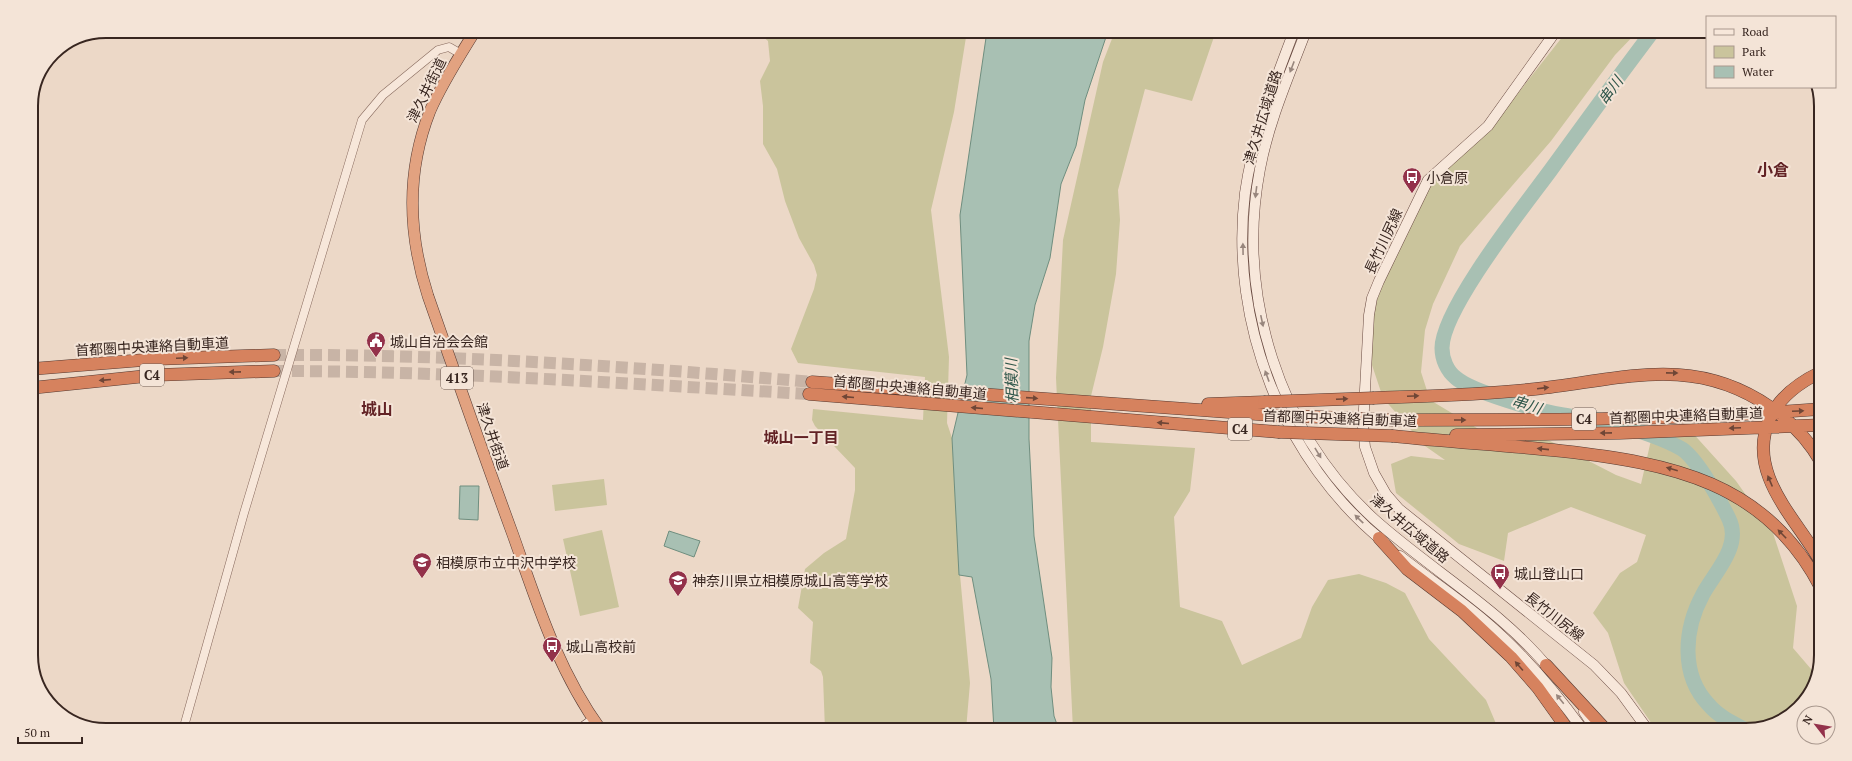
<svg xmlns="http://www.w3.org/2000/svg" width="1852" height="761" font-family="'PT Serif','Noto Sans JP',serif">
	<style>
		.green { fill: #cac49c }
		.water { fill: #a8c0b3; stroke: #6f8e7f }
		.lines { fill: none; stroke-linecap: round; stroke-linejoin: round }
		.river { stroke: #a8c0b3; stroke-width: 15 }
		.motorway-tunnel { stroke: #c8b4a6; stroke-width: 12; stroke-dasharray: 12 6; stroke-linecap: butt }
		.tertiary-casing { stroke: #87695d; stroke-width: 9 }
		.secondary-casing { stroke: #694a41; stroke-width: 11 }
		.trunk-casing { stroke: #553931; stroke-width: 12 }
		.motorway-casing { stroke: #553931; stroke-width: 13 }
		.tertiary { stroke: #f7e7da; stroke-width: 8 }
		.secondary { stroke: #f7e7da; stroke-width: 10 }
		.trunk { stroke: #e2a280; stroke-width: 11 }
		.motorway { stroke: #d6825e; stroke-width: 12 }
		.motorway-bridge-casing { stroke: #553931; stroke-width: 13; stroke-linecap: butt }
		.motorway-bridge { stroke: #d6825e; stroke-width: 12 }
		.oneway { fill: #98867d }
		.oneway2 { fill: #6f4636 }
		.labels { text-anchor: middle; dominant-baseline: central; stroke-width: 4; stroke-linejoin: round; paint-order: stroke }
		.shield { fill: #f4e4d7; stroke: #705f57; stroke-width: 1 }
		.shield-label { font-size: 13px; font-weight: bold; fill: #382620 }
		.street-label { font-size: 14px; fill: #382620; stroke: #f4e4d7 }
		.poi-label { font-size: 14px; fill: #382620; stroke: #f4e4d7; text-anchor: start }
		.water-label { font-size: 15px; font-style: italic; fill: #30574b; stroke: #f4e4d7 }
		.neighbourhood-label { font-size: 15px; font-weight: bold; fill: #622225; stroke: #f4e4d7 }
		.quarter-label { font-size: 16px; font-weight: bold; fill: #622225; stroke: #f4e4d7 }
		.rim { fill: none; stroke: #382620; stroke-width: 2 }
	</style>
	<rect width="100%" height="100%" fill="#ecd8c7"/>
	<path class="green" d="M756 31H967L954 112 931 210 949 357 947 423 952 438 960 575 970 683 966 730H840L833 728V730H825L823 677 821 671 810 663 813 622 798 608 805 569 824 553 846 539 855 490V468L815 426 812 420 813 409 923 420 925 377 798 363 791 349 814 289 817 275 814 265 799 238 785 201 777 169 763 144V106L760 81 770 61 768 41Z
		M1115 31H1216L1192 101 1145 89 1118 190 1120 220 1116 274 1103 347 1091 396V442L1195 448 1190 491 1174 517 1180 607 1222 621 1242 665 1301 638 1312 607 1328 580 1359 574 1386 583 1405 593 1429 639 1486 700 1497 726 1496 730H1073L1056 378 1063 240 1103 62Z
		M1567 31H1638L1615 55 1551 141 1460 246 1433 304 1425 330 1421 372 1430 400 1497 440 1528 436 1550 441 1616 475 1641 484 1654 427 1690 430 1736 481 1773 533 1797 606 1793 648 1817 676 1815 683 1788 717 1746 730H1656L1624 683 1608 633 1593 613 1620 573 1637 562 1646 535 1571 507 1508 533 1504 561 1459 544 1396 493 1391 464 1411 456 1445 460 1425 446 1383 398 1367 350 1378 294 1434 179 1485 135Z
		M604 479 607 505 555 511 552 485Z
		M602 530 619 607 580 616 563 539Z"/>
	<path class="water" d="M987 31H1108L1085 100 1076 146 1061 184 1050 258 1035 305 1029 341V439L1034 536 1052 658 1051 687 1054 716 1059 730H994L991 679 972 577 959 575 952 438 967 375 960 215Z
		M460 486H479L478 520 459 519Z
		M669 531 700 541 694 557 664 546Z"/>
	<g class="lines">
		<path class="river" d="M1653 31C1618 77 1584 124 1550 171 1525 205 1442 309 1442 348 1442 359 1447 371 1456 378 1472 392 1540 411 1563 415 1580 418 1596 418 1612 423 1634 429 1663 438 1682 449 1698 460 1720 500 1729 519 1742 546 1715 572 1703 594 1684 629 1680 675 1709 705 1718 716 1733 723 1746 730"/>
		<path class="motorway-tunnel" d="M274 355C454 354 633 367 812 382
			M274 371C452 371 631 384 809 394"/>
		<g class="tertiary-casing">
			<path id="tertiary" d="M183 730 244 513 362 120 383 95 438 50 449 47 461 54"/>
		</g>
		<g class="secondary-casing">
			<path id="secondary" d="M1294 31C1274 84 1253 136 1245 193 1229 322 1283 461 1385 543
				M1306 31C1289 76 1269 121 1260 169 1236 295 1279 432 1374 519 1432 571 1502 610 1551 671
				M1556 31 1488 126 1428 180 1379 281 1372 298 1369 315 1363 427 1365 447 1374 473 1386 494 1399 509 1594 665 1621 693 1648 730
				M1400 556C1428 578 1458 598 1485 621 1523 653 1554 690 1583 730
				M1584 712 1596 730
				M579 730 593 720"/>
		</g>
		<g class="trunk-casing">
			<path id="trunk" d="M475 31C459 57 442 83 430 111 406 172 408 234 428 296 456 376 484 456 513 535 537 603 558 671 601 730"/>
		</g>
		<g class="motorway-casing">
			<path id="motorway" d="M31 369 156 359 274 355
				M1821 372C1800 382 1780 396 1770 418 1745 473 1796 518 1821 562
				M812 382 1270 415
				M31 388 156 375 274 371
				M809 394 1278 432
				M1374 398C1428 396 1482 395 1535 389 1620 380 1692 353 1770 407 1790 421 1809 441 1821 462
				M1208 404 1264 402
				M1393 420C1536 420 1679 420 1821 409
				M1456 435 1620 433 1821 425
				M1393 436C1449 442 1506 445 1562 451 1670 463 1767 482 1821 588
				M1379 538 1407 569 1462 611 1511 657 1538 688 1568 730
				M1546 665 1606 730"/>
		</g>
		<use href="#tertiary" class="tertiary"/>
		<use href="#secondary" class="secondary"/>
		<use href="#trunk" class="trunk"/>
		<use href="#motorway" class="motorway"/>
		<g class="motorway-bridge-casing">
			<path id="motorway-bridge" d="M1264 402 1374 398
				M1270 415 1393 420
				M1278 432 1393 436"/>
		</g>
		<use href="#motorway-bridge" class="motorway-bridge"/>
	</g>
	<defs><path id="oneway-solid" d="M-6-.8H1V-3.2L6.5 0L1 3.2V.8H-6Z"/></defs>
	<g class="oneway">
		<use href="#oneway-solid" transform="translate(1292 67) rotate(111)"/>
		<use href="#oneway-solid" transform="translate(1256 192) rotate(97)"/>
		<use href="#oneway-solid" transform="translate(1243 249) rotate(-91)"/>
		<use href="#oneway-solid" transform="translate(1262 321) rotate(78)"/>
		<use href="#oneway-solid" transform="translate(1267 376) rotate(-110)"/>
		<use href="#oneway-solid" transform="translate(1318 453) rotate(59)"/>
		<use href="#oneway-solid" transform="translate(1359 519) rotate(-136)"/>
		<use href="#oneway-solid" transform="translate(1560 699) rotate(-129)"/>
	</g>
	<g class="oneway2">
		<use href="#oneway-solid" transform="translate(182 358) rotate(-2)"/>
		<use href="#oneway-solid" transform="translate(235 372) rotate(179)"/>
		<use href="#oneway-solid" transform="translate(1672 373) rotate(1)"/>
		<use href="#oneway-solid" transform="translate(105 380) rotate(175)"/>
		<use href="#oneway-solid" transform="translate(1543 388) rotate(-7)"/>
		<use href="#oneway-solid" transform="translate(1413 396) rotate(-2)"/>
		<use href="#oneway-solid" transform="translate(848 397) rotate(-175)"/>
		<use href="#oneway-solid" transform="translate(1032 398) rotate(4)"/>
		<use href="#oneway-solid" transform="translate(1342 399) rotate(-2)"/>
		<use href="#oneway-solid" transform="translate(977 408) rotate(-175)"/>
		<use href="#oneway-solid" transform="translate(1798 411) rotate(-3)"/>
		<use href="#oneway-solid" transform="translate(1460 420)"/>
		<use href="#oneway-solid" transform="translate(1163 423) rotate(-175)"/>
		<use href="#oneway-solid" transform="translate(1735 428) rotate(178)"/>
		<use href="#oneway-solid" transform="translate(1606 433) rotate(179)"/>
		<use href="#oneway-solid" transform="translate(1543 449) rotate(-174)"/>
		<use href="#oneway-solid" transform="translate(1672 469) rotate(-164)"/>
		<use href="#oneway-solid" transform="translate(1770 481) rotate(-113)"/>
		<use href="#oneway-solid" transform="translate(1782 534) rotate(-134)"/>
		<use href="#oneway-solid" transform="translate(1519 666) rotate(-131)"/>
	</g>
	<defs>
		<g id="bus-pin" transform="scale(1)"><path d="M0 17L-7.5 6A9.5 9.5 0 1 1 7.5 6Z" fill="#93314a" stroke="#f4e4d7"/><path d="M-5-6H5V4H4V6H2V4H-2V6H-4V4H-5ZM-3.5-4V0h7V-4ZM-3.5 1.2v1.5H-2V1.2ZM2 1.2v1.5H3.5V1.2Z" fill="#fff"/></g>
		<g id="civic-pin" transform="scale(1)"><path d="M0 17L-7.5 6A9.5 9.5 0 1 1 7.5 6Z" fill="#93314a" stroke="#f4e4d7"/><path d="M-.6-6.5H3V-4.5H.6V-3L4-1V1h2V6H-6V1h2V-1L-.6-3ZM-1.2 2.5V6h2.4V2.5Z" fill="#fff"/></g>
		<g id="school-pin" transform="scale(1)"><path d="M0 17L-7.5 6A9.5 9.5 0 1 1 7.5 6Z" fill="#93314a" stroke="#f4e4d7"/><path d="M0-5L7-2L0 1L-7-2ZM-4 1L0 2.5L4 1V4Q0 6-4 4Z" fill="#fff"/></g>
	</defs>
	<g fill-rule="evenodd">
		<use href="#bus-pin" x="1412" y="177"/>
		<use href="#civic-pin" x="376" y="341"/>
		<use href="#school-pin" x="422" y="562"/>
		<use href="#bus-pin" x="1500" y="573"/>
		<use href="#school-pin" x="678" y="580"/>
		<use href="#bus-pin" x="552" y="646"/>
	</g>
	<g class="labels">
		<g class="shield">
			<rect x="140" y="364" width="24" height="22" rx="3"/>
			<rect x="441" y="367" width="32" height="22" rx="3"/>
			<rect x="1572" y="408" width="24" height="22" rx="3"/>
			<rect x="1228" y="418" width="24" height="22" rx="3"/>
		</g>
		<g class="shield-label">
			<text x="152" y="375">C4</text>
			<text x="457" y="378">413</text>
			<text x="1584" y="419">C4</text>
			<text x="1240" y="429">C4</text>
		</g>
		<g class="street-label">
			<text transform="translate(426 90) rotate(-64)">津久井街道</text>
			<text transform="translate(1262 117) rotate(-73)">津久井広域道路</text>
			<text transform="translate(1383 241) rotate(-65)">長竹川尻線</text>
			<text transform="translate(152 346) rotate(-3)">首都圏中央連絡自動車道</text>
			<text transform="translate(910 387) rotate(5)">首都圏中央連絡自動車道</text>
			<text transform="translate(1686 415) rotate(-2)">首都圏中央連絡自動車道</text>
			<text transform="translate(1340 418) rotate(2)">首都圏中央連絡自動車道</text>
			<text transform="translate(493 436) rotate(71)">津久井街道</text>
			<text transform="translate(1410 528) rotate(40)">津久井広域道路</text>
			<text transform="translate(1555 616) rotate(38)">長竹川尻線</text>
		</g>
		<g class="poi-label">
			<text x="1426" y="177">小倉原</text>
			<text x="390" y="341">城山自治会会館</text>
			<text x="436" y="562">相模原市立中沢中学校</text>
			<text x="1514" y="573">城山登山口</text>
			<text x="692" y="580">神奈川県立相模原城山高等学校</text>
			<text x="566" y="646">城山高校前</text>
		</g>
		<g class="water-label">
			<text transform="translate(1610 90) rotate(-54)">串川</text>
			<text transform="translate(1011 381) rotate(-92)">相模川</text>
			<text transform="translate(1527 404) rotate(17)">串川</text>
		</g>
		<g class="neighbourhood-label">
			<text x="801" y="437">城山一丁目</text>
		</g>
		<g class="quarter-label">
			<text x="1773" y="170">小倉</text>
			<text x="377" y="409">城山</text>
		</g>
	</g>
	<path d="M0 0H1852V761H0ZM106 38H1746A68 68 0 0 1 1814 106V655A68 68 0 0 1 1746 723H106A68 68 0 0 1 38 655V106A68 68 0 0 1 106 38Z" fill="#f4e4d7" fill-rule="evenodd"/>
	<path class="rim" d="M106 38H1746A68 68 0 0 1 1814 106V655A68 68 0 0 1 1746 723H106A68 68 0 0 1 38 655V106A68 68 0 0 1 106 38Z"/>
	<rect x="1706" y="16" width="130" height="72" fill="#f4e4d7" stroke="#a9988e"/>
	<rect x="1714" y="29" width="20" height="6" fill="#f7e7da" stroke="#a9988e"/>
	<text x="1742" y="36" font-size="12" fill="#382620">Road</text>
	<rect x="1714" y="46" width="20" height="12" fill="#cac49c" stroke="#a9988e"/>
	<text x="1742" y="56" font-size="12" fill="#382620">Park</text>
	<rect x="1714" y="66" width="20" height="12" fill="#a8c0b3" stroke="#a9988e"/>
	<text x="1742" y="76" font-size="12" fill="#382620">Water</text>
	<g transform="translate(1816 725) rotate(301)"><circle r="19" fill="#f4e4d7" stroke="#a9988e"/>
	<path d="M0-3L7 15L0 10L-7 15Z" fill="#93314a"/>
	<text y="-6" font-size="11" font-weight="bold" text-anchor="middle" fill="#382620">N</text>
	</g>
	<path d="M18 737v6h64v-6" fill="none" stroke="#382620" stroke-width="2"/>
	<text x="24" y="737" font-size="12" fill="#382620" stroke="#f4e4d7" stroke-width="3" paint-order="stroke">50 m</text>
</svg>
